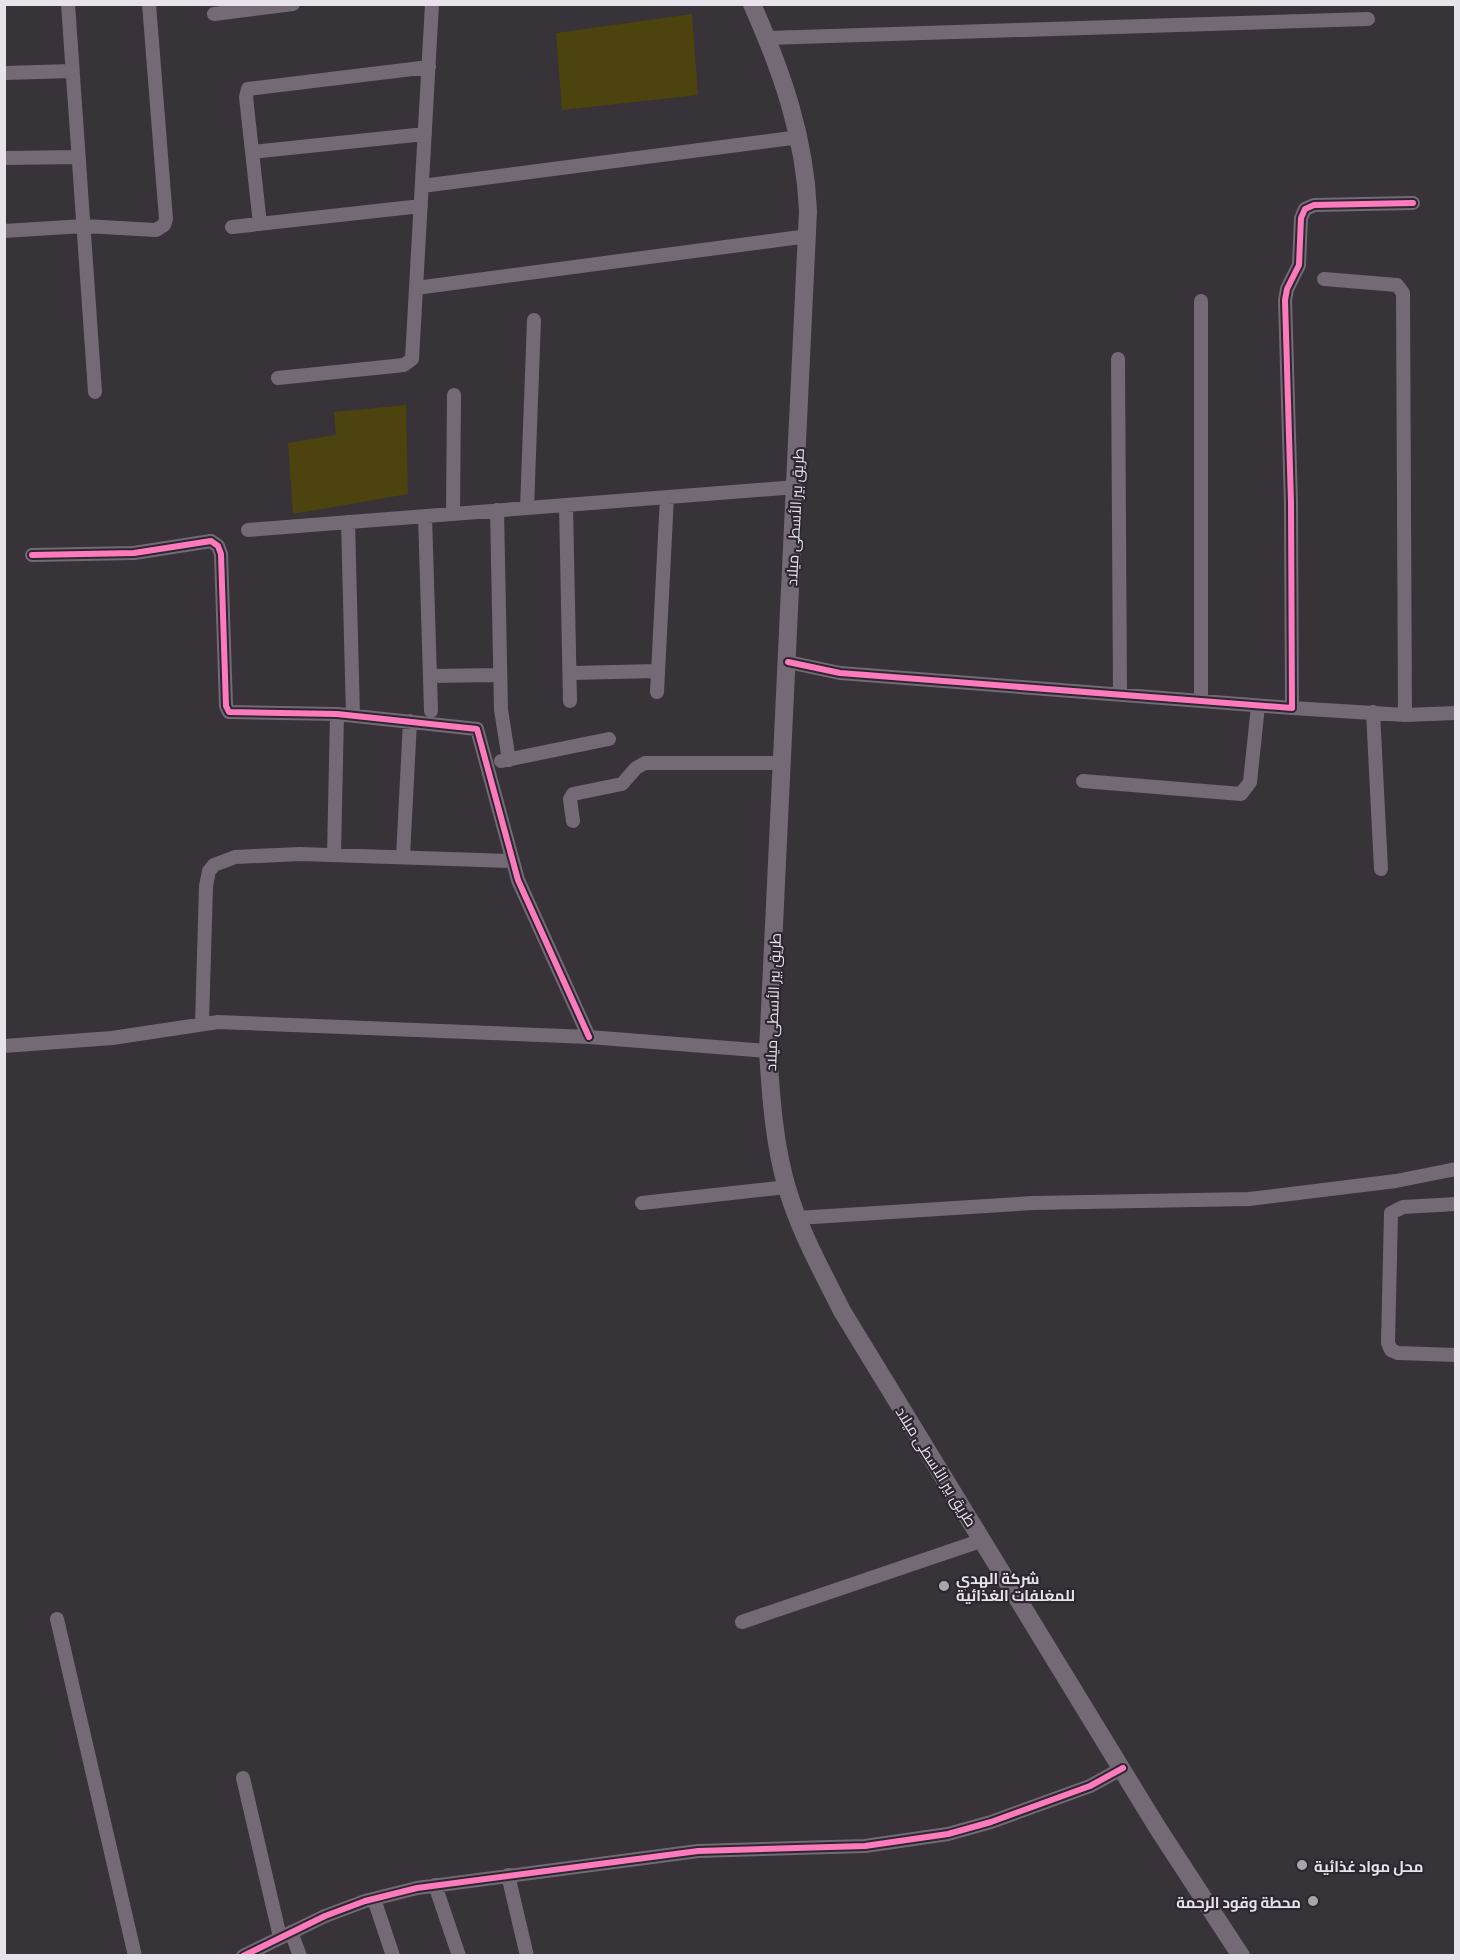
<svg xmlns="http://www.w3.org/2000/svg" width="1460" height="1960" font-family="Literata,Cairo,serif">
	<style>
		.green { fill: #4d430f }
		.lines { fill: none; stroke-linecap: round; stroke-linejoin: round }
		.minor { stroke: #736a75; stroke-width: 14 }
		.major { stroke: #736a76; stroke-width: 18 }
		.cycleway-casing { stroke: #2e2731; stroke-width: 10 }
		.cycleway { stroke: #fd7abc; stroke-width: 6 }
		.poi-dot { fill: #aaa5ac; stroke: #2e2731; stroke-width: 2 }
		.labels { text-anchor: middle; dominant-baseline: central; stroke-width: 4.5; stroke-linejoin: round; paint-order: stroke }
		.street-label { font-size: 15px; fill: #e8e3ea; stroke: #2e2731 }
		.poi-label { font-size: 15px; font-weight: bold; fill: #e8e3ea; stroke: #2e2731; text-anchor: start }
	</style>
	<rect width="100%" height="100%" fill="#373339"/>
	<path class="green" d="M692 14 698 95 562 110 556 33Z
		M406 405 408 494 293 514 288 443 336 435 334 412Z"/>
	<g class="lines">
		<path class="minor" d="M68 4 95 392
			M214 14 293 4
			M767 38 1368 19
			M4 73 72 71
			M252 152 425 134
			M4 158 79 157
			M422 186 800 137
			M260 224 246 97 248 89 429 67
			M232 227 421 206
			M4 231 84 226 156 230 164 225 166 219 149 4
			M1324 279 1397 285 1403 293 1405 715
			M416 288 808 236
			M1201 301V701
			M1118 359 1120 693
			M278 378 404 365 412 359 432 4
			M566 505 570 701
			M527 508 534 320
			M497 510 501 710 509 760
			M453 514 454 395
			M425 516 431 711
			M348 522 353 716
			M248 530 796 487
			M32 555 134 553 211 541 218 546 221 554 226 706 229 712 337 714 477 729 518 880 589 1037
			M788 662 840 673 1292 708 1291 503 1285 300 1287 289 1299 265 1301 218 1305 209 1314 205 1413 203
			M571 673 658 671
			M430 676 500 675
			M657 692 667 497
			M1292 708 1405 715 1456 713
			M1373 712 1381 869
			M501 761 609 739
			M1083 781 1241 794 1250 782 1258 706
			M573 821 570 799 573 794 622 784 636 768 645 763H783
			M334 855 337 714
			M403 857 410 721
			M202 1023 206 886 209 871 214 865 235 857 300 854 511 861
			M4 1046 112 1038 218 1022 589 1037 768 1051
			M642 1203 787 1187
			M1456 1204 1403 1207 1391 1213 1388 1343 1391 1350 1398 1353 1456 1355
			M797 1218 1033 1203 1249 1199 1396 1181 1456 1169
			M57 1619 135 1956
			M742 1622 983 1540
			M243 1778 280 1937
			M508 1875 527 1956
			M435 1885 459 1956
			M374 1899 393 1956
			M291 1932 300 1956
			M243 1956 325 1916 365 1901 417 1888 698 1851 865 1846 948 1834 991 1822 1090 1786 1123 1768"/>
		<path class="major" d="M752 4C782 72 805 137 808 211L768 1051C771 1097 774 1144 787 1188 800 1232 822 1271 842 1311L1157 1827 1241 1956"/>
		<g class="cycleway-casing">
			<path id="cycleway" d="M32 555 134 553 211 541 218 546 221 554 226 706 229 712 337 714 477 729 518 880 589 1037
				M788 662 840 673 1292 708 1291 503 1285 300 1287 289 1299 265 1301 218 1305 209 1314 205 1413 203
				M243 1956 325 1916 365 1901 417 1888 698 1851 865 1846 948 1834 991 1822 1090 1786 1123 1768"/>
		</g>
		<use href="#cycleway" class="cycleway"/>
	</g>
	<g class="poi-dot">
		<circle cx="944" cy="1586" r="6"/>
		<circle cx="1302" cy="1865" r="6"/>
		<circle cx="1313" cy="1901" r="6"/>
	</g>
	<g class="labels">
		<g class="street-label">
			<text transform="translate(794 517) rotate(-87)">طريق بير الأسطى ميلاد</text>
			<text transform="translate(772 1002) rotate(-88)">طريق بير الأسطى ميلاد</text>
			<text transform="translate(937 1466) rotate(58)">طريق بير الأسطى ميلاد</text>
		</g>
		<g class="poi-label">
			<text x="956" y="1577">شركة الهدي<tspan x="956" dy="17">للمغلفات الغذائية</tspan></text>
			<text x="1314" y="1865">محل مواد غذائية</text>
			<text x="1301" y="1901" text-anchor="end">محطة وقود الرحمة</text>
		</g>
	</g>
	<rect width="1460" height="1960" fill="none" stroke="#e8e3ea" stroke-width="12"/>
</svg>
